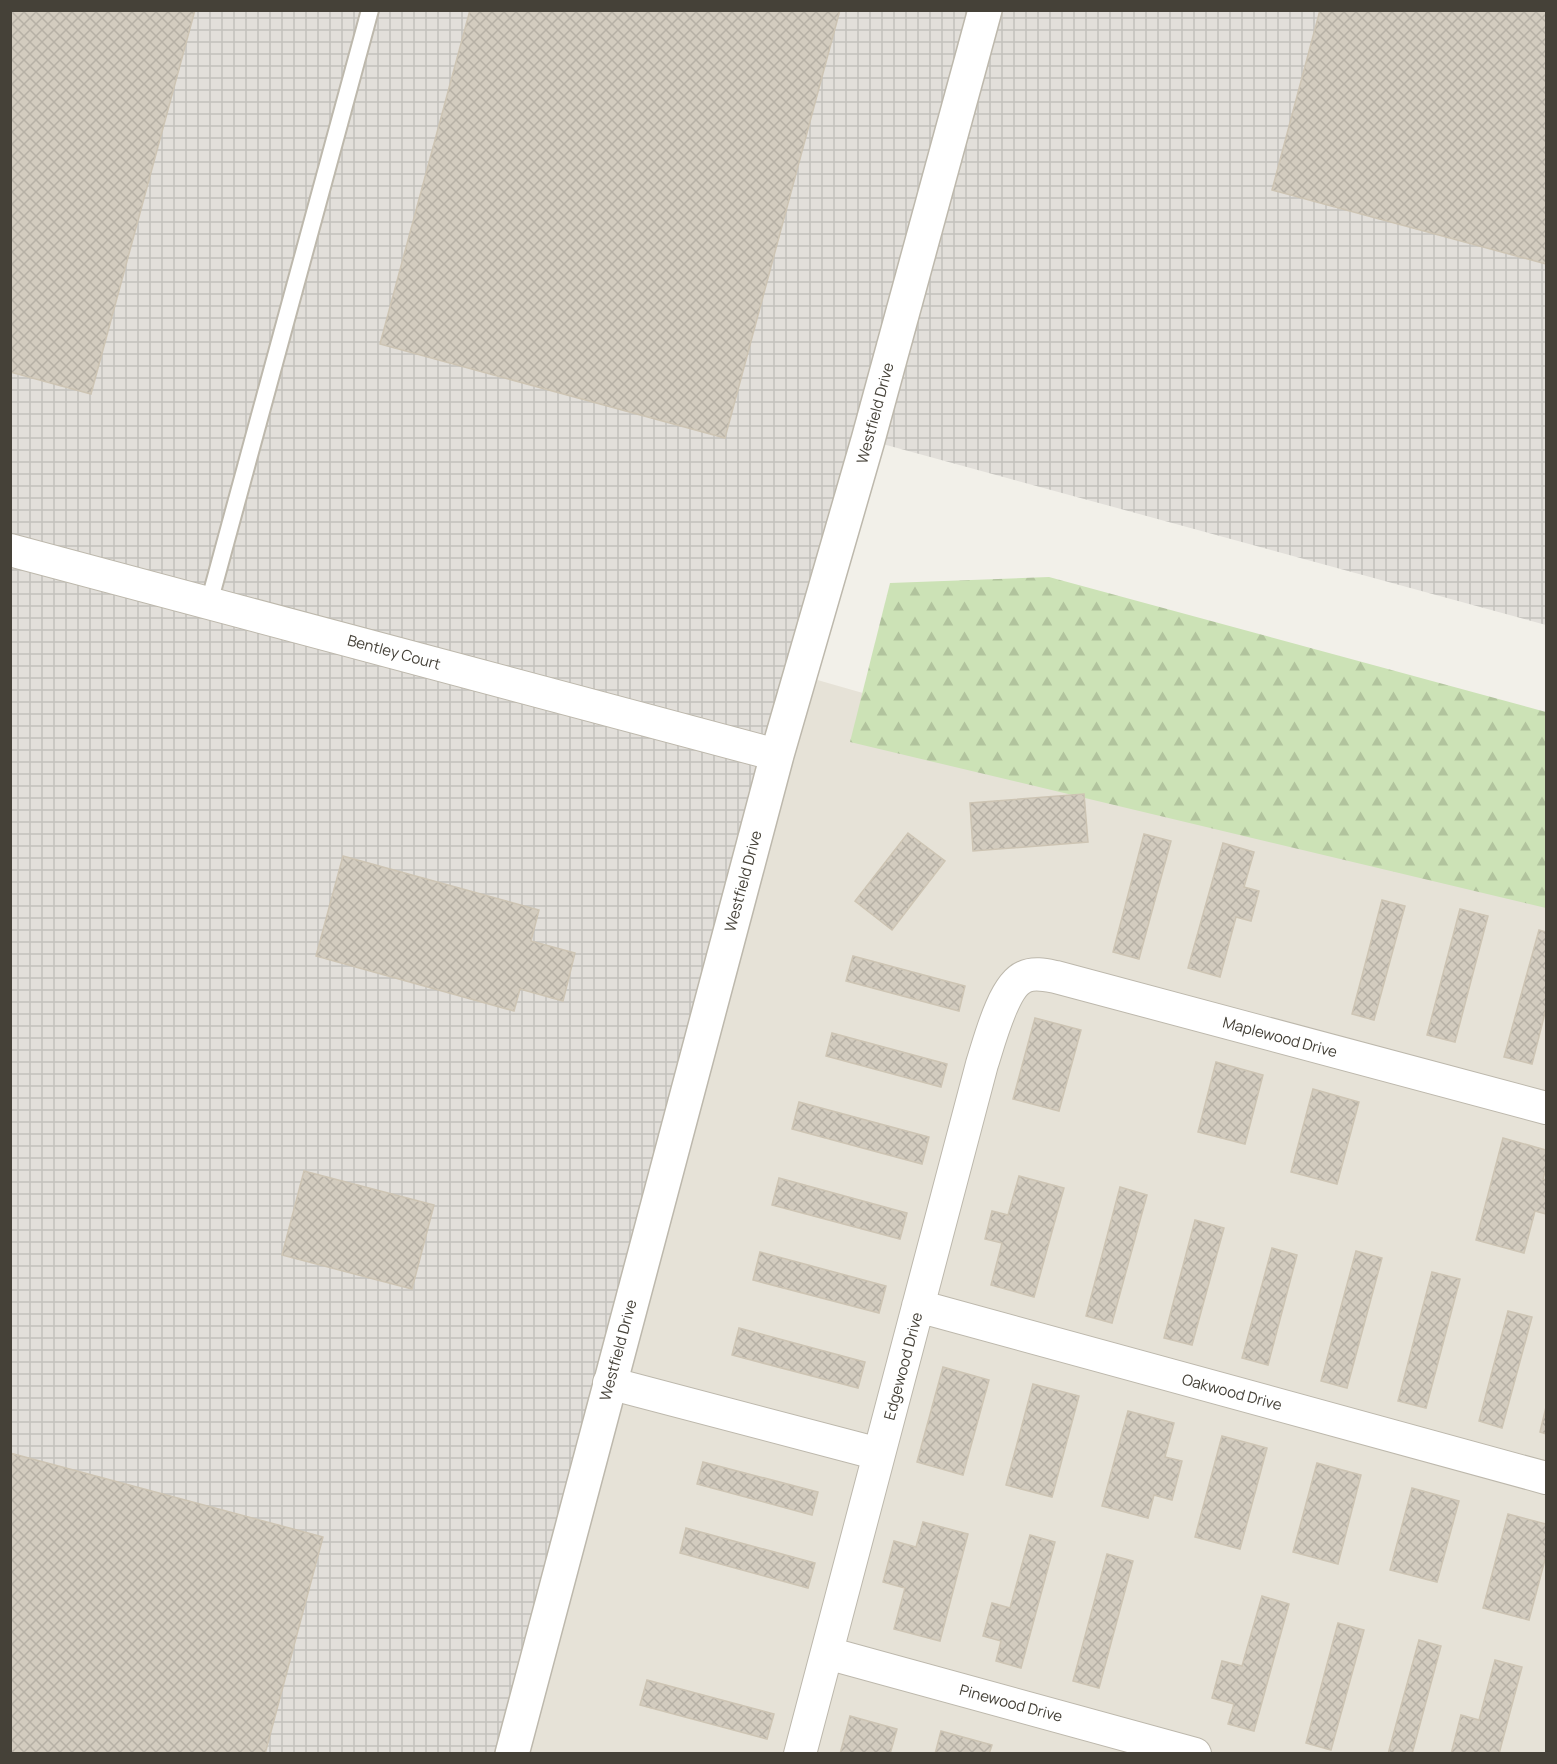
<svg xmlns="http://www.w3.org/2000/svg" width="1557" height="1764" font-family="Manrope,sans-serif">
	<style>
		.residential { fill: #e6e2d7 }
		.industrial { fill: url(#industrial-grid) }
		.forest { fill: url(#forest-firs) }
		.building { fill: url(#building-cross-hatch); stroke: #cdc4b3; stroke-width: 1.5 }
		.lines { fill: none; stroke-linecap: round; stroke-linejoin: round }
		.service-casing { stroke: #bdb8ac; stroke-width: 20 }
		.minor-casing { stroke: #bdb8ac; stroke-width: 34 }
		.tertiary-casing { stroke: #bdb8ac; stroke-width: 36 }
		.service { stroke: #fff; stroke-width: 16 }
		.minor { stroke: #fff; stroke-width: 32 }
		.tertiary { stroke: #fff; stroke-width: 33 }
		.labels { text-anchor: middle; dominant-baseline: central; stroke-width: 4.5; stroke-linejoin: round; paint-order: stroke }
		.street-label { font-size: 15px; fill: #454138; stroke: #fff }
	</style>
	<defs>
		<pattern id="industrial-grid" width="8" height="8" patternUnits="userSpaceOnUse" patternTransform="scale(1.5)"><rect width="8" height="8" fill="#e2dfda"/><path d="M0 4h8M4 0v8" fill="none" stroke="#c3c1bc"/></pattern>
		<pattern id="forest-firs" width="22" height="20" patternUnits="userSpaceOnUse" patternTransform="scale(1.5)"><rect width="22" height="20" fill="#cce2b6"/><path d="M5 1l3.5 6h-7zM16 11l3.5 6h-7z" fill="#b1c39d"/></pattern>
		<pattern id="building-cross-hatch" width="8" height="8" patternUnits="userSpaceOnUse" patternTransform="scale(1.5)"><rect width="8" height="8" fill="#d3ccbf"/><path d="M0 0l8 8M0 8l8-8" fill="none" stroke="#b6b0a5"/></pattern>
	</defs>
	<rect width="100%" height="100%" fill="#f2f0e9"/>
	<path class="residential" d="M800 675 1546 889V1753L514 1754Z"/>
	<path class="industrial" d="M11 11H1546V625L868 440 517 1753 11 1754Z"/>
	<path class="forest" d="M1049 577 1546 712V908L850 742 890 583Z"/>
	<path class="building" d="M10 10H195L91 394 10 372Z
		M470 10H840L725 438 380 344Z
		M1320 10H1546V264L1272 190Z
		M1084 794 1088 842 973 851 970 803Z
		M908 833 945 861 892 930 855 901Z
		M1144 834 1171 841 1139 959 1113 952Z
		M1223 843 1254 852 1244 887 1259 891 1251 921 1236 917 1220 977 1188 968Z
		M343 856 539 910 531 941 575 953 563 1001 520 989 514 1011 316 956Z
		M1382 900 1405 906 1374 1020 1352 1014Z
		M1460 909 1488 916 1455 1042 1427 1035Z
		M1539 930 1546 932V1009L1532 1064 1504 1057Z
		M853 956 965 986 959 1011 846 981Z
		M1035 1018 1081 1030 1059 1111 1013 1099Z
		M832 1033 947 1064 941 1087 826 1056Z
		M1216 1062 1263 1075 1245 1144 1198 1132Z
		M1313 1089 1359 1102 1337 1184 1291 1172Z
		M799 1102 929 1137 922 1164 792 1129Z
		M1503 1138 1546 1150V1168L1543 1179 1546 1180V1214L1535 1211 1524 1253 1476 1240Z
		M304 1171 434 1205 412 1289 282 1255Z
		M1019 1176 1064 1188 1034 1297 991 1285 1002 1243 985 1239 992 1211 1008 1215Z
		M779 1178 907 1213 900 1239 772 1205Z
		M1120 1187 1147 1195 1112 1323 1086 1316Z
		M1195 1220 1224 1228 1192 1345 1164 1338Z
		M1272 1248 1297 1255 1268 1365 1242 1358Z
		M1356 1251 1382 1258 1347 1388 1321 1381Z
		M760 1252 886 1286 879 1313 753 1280Z
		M1432 1272 1460 1279 1426 1408 1398 1401Z
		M1508 1311 1532 1317 1502 1428 1479 1421Z
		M739 1328 865 1362 858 1388 732 1355Z
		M943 1367 989 1380 963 1475 917 1462Z
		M1033 1384 1079 1396 1052 1497 1006 1485Z
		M1546 1407V1434L1540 1432Z
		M1128 1411 1174 1423 1165 1457 1182 1461 1172 1500 1154 1495 1148 1518 1102 1506Z
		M1222 1436 1267 1448 1240 1549 1195 1537Z
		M10 1453 323 1537 265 1754H10Z
		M703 1462 818 1492 812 1515 697 1484Z
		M1317 1463 1361 1475 1338 1564 1293 1552Z
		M1412 1488 1459 1501 1437 1582 1390 1570Z
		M1508 1514 1546 1524V1556L1529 1620 1483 1608Z
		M923 1522 968 1534 940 1641 894 1629 905 1588 883 1582 894 1541 916 1547Z
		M686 1528 815 1563 808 1588 680 1553Z
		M1030 1535 1055 1542 1021 1668 996 1661 1001 1641 983 1636 992 1603 1010 1608Z
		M1107 1554 1133 1561 1099 1688 1073 1681Z
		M1262 1596 1289 1604 1254 1731 1228 1724 1234 1704 1212 1698 1222 1661 1242 1666Z
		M1338 1623 1364 1630 1331 1750 1306 1743Z
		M1419 1640 1441 1646 1412 1754H1388Z
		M1495 1660 1522 1667 1499 1754H1451L1461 1715 1479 1720Z
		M647 1680 774 1714 767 1739 640 1705Z
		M850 1716 897 1729 890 1754H840Z
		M941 1731 992 1745 989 1754H935Z"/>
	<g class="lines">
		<g class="service-casing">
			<path id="service" d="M209 603 370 10"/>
		</g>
		<g class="minor-casing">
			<path id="minor" d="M10 550 777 755
				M918 1306 1546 1478
				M609 1383 879 1454
				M827 1653 1195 1754
				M800 1754 982 1064C989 1043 1003 986 1024 977 1034 972 1046 975 1056 977L1546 1108"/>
		</g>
		<g class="tertiary-casing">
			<path id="tertiary" d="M512 1754 777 755 868 440 985 10"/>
		</g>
		<use href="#service" class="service"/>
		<use href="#minor" class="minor"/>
		<use href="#tertiary" class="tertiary"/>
	</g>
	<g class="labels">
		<g class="street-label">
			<text transform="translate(875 413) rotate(-75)">Westfield Drive</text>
			<text transform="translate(394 652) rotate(15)">Bentley Court</text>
			<text transform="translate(743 881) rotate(-75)">Westfield Drive</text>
			<text transform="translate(1280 1037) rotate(15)">Maplewood Drive</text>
			<text transform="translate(618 1350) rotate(-75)">Westfield Drive</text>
			<text transform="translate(903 1366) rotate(-75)">Edgewood Drive</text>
			<text transform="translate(1232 1392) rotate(15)">Oakwood Drive</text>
			<text transform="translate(1011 1703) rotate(15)">Pinewood Drive</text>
		</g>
	</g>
	<rect width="1557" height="1764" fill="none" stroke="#454138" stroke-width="24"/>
</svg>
